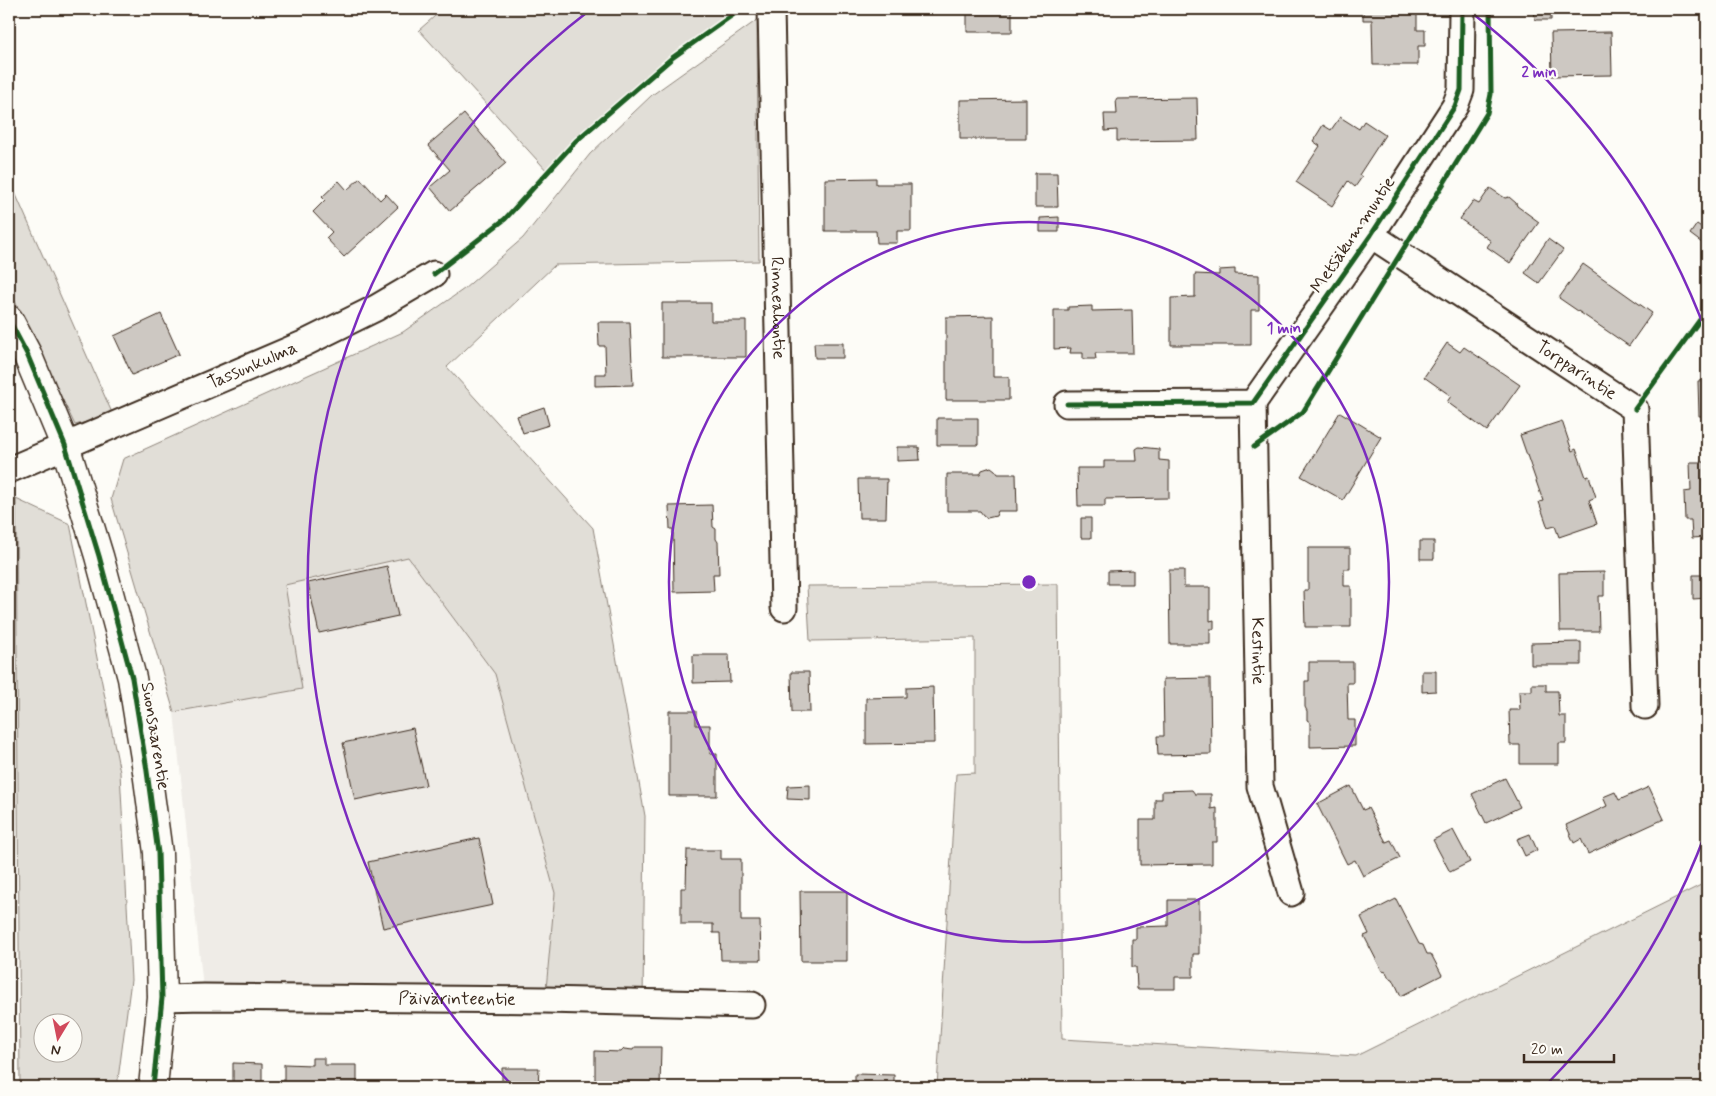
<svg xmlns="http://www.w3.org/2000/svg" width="1716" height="1096" font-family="Mynerve,sans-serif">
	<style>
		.built { fill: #efece7 }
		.green { fill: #e1ded7; stroke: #8e847a; fill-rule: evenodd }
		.building { fill: #cdc8c2; stroke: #3b2a1e }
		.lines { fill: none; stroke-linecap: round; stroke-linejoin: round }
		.minor-casing { stroke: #3b2a1e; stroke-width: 29 }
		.tertiary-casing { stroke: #3b2a1e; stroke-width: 31 }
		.minor { stroke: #fdfcf7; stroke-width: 25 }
		.tertiary { stroke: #fdfcf7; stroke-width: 28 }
		.cycleway-casing { stroke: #fdfcf7; stroke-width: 8 }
		.cycleway { stroke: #1b5e20; stroke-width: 5 }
		.ring { fill: none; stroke: #7b2cbf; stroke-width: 2.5 }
		.labels { text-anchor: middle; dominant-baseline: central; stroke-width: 4.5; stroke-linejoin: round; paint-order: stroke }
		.street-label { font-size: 18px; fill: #3b2a1e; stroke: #fdfcf7 }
		.centre { fill: #7b2cbf; stroke: #fdfcf7; stroke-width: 2.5 }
		.ring-label { font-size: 15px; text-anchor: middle; font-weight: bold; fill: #7b2cbf; stroke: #fdfcf7; stroke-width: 4.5; stroke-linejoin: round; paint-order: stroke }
	</style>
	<rect width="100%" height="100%" fill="#fdfcf7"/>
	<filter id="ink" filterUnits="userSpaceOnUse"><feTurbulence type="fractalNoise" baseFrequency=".02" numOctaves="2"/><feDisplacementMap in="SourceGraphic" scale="10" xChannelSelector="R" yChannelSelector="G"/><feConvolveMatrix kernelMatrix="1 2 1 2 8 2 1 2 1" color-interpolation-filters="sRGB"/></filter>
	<g filter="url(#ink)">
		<path class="built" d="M408 557 495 674 555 893 545 1000 204 997 174 712 301 689 285 585Z"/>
		<path class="green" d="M443 9H741C672 57 605 109 548 172L419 30Z
			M757 20 759 261 555 265 447 367 593 528 645 816 643 1002 545 1000 555 893 495 674 408 557 285 585 302 689 174 712 111 499 123 459 403 332 464 289 523 238 590 154 652 95Z
			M9 179 113 415 75 425 9 289Z
			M16 499 70 524 120 772 131 980 117 1087H20ZM42 1024H72V1054H42Z
			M1058 584 1062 1039 1356 1056 1707 882V1087H937L956 774 975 773V638L810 641 807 586Z"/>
		<path class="building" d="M967 9H1012V32H967Z
			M1363 9H1417V30H1425V46H1418V65H1373L1372 20H1363Z
			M1534 9H1551V20H1535Z
			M1611 32 1612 75 1552 76 1551 33Z
			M1197 98 1198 140 1117 141V130L1105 131 1104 114H1117L1116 99Z
			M1026 99V139H960V100Z
			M464 114 506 163 450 211 430 187 450 170 428 145Z
			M1340 117 1359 129 1364 121 1385 135 1359 175 1362 177 1355 187 1348 181 1332 206 1296 182 1320 146 1313 141 1323 125 1331 130Z
			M1035 173H1057L1058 207H1035Z
			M360 178 380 200 386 194 398 207 344 257 326 238 332 232 313 212 325 200 322 197 339 181 347 190Z
			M876 178V184H911V231H897V243H877L876 231H825V179Z
			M1490 188 1505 198 1509 197 1516 203 1517 206 1539 222 1510 263 1487 247 1491 241 1460 219 1473 201 1479 204Z
			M1059 217V232H1040V218Z
			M1697 224 1707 231V236L1702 243 1690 234Z
			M1548 239 1563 250 1539 283 1525 273Z
			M1583 264 1652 313 1629 346 1559 298Z
			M1235 269V274L1259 275V310H1251V345H1171V298L1195 297V274L1219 275V270Z
			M662 303H711V321H746V357H662Z
			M1092 306V311L1132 310 1133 353H1095L1096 359H1083V353H1070L1071 348 1054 349V310H1068V307Z
			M161 314 179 354 132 375 114 336Z
			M993 316V377H1009V400H946V317Z
			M598 322H630L633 385 595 386V374H606L605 346H599Z
			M814 343H843V358H815Z
			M1447 343 1460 352 1464 347 1520 385 1487 431 1447 402 1451 396 1424 377Z
			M1707 380V416H1699L1698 381Z
			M544 407 549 425 523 433 517 416Z
			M1340 412 1381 437 1343 500 1301 476Z
			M937 418H978V445H937Z
			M1562 421 1572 451 1576 449 1586 477 1589 476 1596 497 1589 500 1597 524 1559 537 1555 526 1548 528 1539 502 1543 501 1520 435Z
			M897 447H919L920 460 897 461Z
			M1139 447 1159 449V460L1169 461V498L1105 499V506H1078L1077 468H1104V461H1137L1136 449Z
			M1690 462H1707V537L1692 538 1691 520H1685L1684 492 1691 491Z
			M991 467 995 470 998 474H1016L1017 511H998L996 516 987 518 983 515 980 511H947V474H980L982 470Z
			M858 479H887L886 518H859Z
			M712 505 713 527 716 529V539L718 542 719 574H713L714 591 674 592 673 529H670L669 506Z
			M1081 518H1091V538H1081Z
			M1420 541H1434V559H1420Z
			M1308 548H1350V569H1344V586H1351V627H1305L1304 590H1308Z
			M387 566 398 616 319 633 308 583Z
			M1133 570V584H1108V571Z
			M1169 570H1184V587H1210V621L1214 620V629H1210V644H1170Z
			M1604 572V596H1598L1599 631H1560L1559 573Z
			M1693 575H1707V598L1693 599Z
			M1581 642V665H1531V643Z
			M693 655H729L730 682 693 683Z
			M1309 662H1353V683H1347L1348 720H1355V746L1310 747V722L1307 720V711L1305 707V681H1309Z
			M1422 671H1436V691L1422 692Z
			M791 672H809L810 712H792Z
			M1210 678 1211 754 1158 755 1157 736H1164L1163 679Z
			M1532 684H1546V691H1558L1559 716H1566V743H1559V764H1520V745H1510L1509 710H1520L1519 691H1532Z
			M933 687 934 743 866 744V698L906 697V688Z
			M669 711H696V725H710V754H717V796H669Z
			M413 728 426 785 355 800 343 743Z
			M1505 778 1520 807 1486 823 1472 794Z
			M810 785V800L787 799 788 786Z
			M1351 786 1363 810 1368 808 1386 842 1391 840 1400 858 1363 876 1355 860 1347 864 1317 804Z
			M1649 787 1664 819 1588 854 1581 839 1574 843 1566 825 1607 806 1603 797 1615 792 1619 800Z
			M1192 790 1195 794H1211V809L1217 808V842H1212V864L1140 865V820H1155V799H1162V791Z
			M1453 830 1470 862 1450 872 1433 840Z
			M1530 834 1537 850 1525 856 1517 839Z
			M479 838 493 905 383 928 368 862Z
			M687 850H721V859H741V921H760L761 960H721L720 933H713V924H681V888H686Z
			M800 891H847V961H801Z
			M1396 899 1419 944 1423 945 1427 954H1431L1442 975 1401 996 1393 979 1389 978 1386 972 1382 971 1364 936 1369 934 1361 917Z
			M1168 900H1199V954H1193V977H1175V989H1137L1136 967H1132V939H1136V927L1168 926Z
			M635 1047H661L660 1087H595V1051L621 1052 624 1049 633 1050Z
			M312 1058H324V1065H357V1087H284V1064L312 1065Z
			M233 1063 262 1064V1087H233Z
			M502 1068H539L538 1087H502Z
			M855 1074 894 1075V1087H855Z"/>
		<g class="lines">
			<g class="minor-casing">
				<g id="minor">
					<path id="s1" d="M771 9 784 608"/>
					<path id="s2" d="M1371 235 1635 409 1645 706"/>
					<path id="s3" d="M1253 403 1260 786 1291 893"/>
					<path d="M1067 404 1253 403 1371 235 1455 106 1461 90 1462 9"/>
					<path id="s4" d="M9 470 303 344 376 308 434 274"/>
					<path id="s5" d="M162 998 204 997 545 1000 752 1005"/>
				</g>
			</g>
			<g class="tertiary-casing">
				<path id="tertiary" d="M9 320 27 354 65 445 99 556 132 678 146 764 158 853 162 998 153 1087"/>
			</g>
			<use href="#minor" class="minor"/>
			<use href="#tertiary" class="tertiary"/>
			<g class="cycleway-casing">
				<path id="cycleway" d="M434 274 505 219 576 141 672 58 741 9
					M9 320 27 354 65 445 99 556 132 678 146 764 158 853 162 998 153 1087
					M1067 404 1253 403 1371 235 1455 106 1461 90 1462 9
					M1635 409 1707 310
					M1254 447 1303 412 1487 113 1491 94 1490 9"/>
			</g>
			<use href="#cycleway" class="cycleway"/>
		</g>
	</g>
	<g class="ring">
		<circle cx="1029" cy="582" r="360"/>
		<path d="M1707 829A721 721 0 0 1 1548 1083M510 1083A721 721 0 0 1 590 10M1468 10A721 721 0 0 1 1707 335"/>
	</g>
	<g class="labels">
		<g class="street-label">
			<text transform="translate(1353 235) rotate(-56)">Metsäkummuntie</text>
			<text stroke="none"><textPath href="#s1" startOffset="299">Rinneahontie</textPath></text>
			<text stroke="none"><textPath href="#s4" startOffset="265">Tassunkulma</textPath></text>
			<text stroke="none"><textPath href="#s2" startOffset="246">Torpparintie</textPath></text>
			<text stroke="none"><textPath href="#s3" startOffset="248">Kestintie</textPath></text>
			<text transform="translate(155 736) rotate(81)">Suonsaarentie</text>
			<text stroke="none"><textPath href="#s5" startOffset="295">Päivärinteentie</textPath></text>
		</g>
	</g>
	<circle cx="1029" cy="582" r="8" class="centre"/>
	<g class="ring-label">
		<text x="1539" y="77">2 min</text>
		<text x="1284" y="333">1 min</text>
	</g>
	<rect width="1716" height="1096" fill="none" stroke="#fdfcf7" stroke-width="30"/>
	<rect x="15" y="15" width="1686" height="1066" fill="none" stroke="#3b2a1e" stroke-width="2" filter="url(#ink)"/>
	<g transform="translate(58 1038) rotate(190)"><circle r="24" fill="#fdfcf7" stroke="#afa8a0"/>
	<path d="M0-4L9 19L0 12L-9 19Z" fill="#d1495b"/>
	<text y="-8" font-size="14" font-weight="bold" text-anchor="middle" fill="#3b2a1e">N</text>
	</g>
	<path d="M1524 1054v8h90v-8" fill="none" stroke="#3b2a1e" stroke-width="2.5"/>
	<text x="1531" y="1054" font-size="15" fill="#3b2a1e" stroke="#fdfcf7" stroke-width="4" paint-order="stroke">20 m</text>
</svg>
